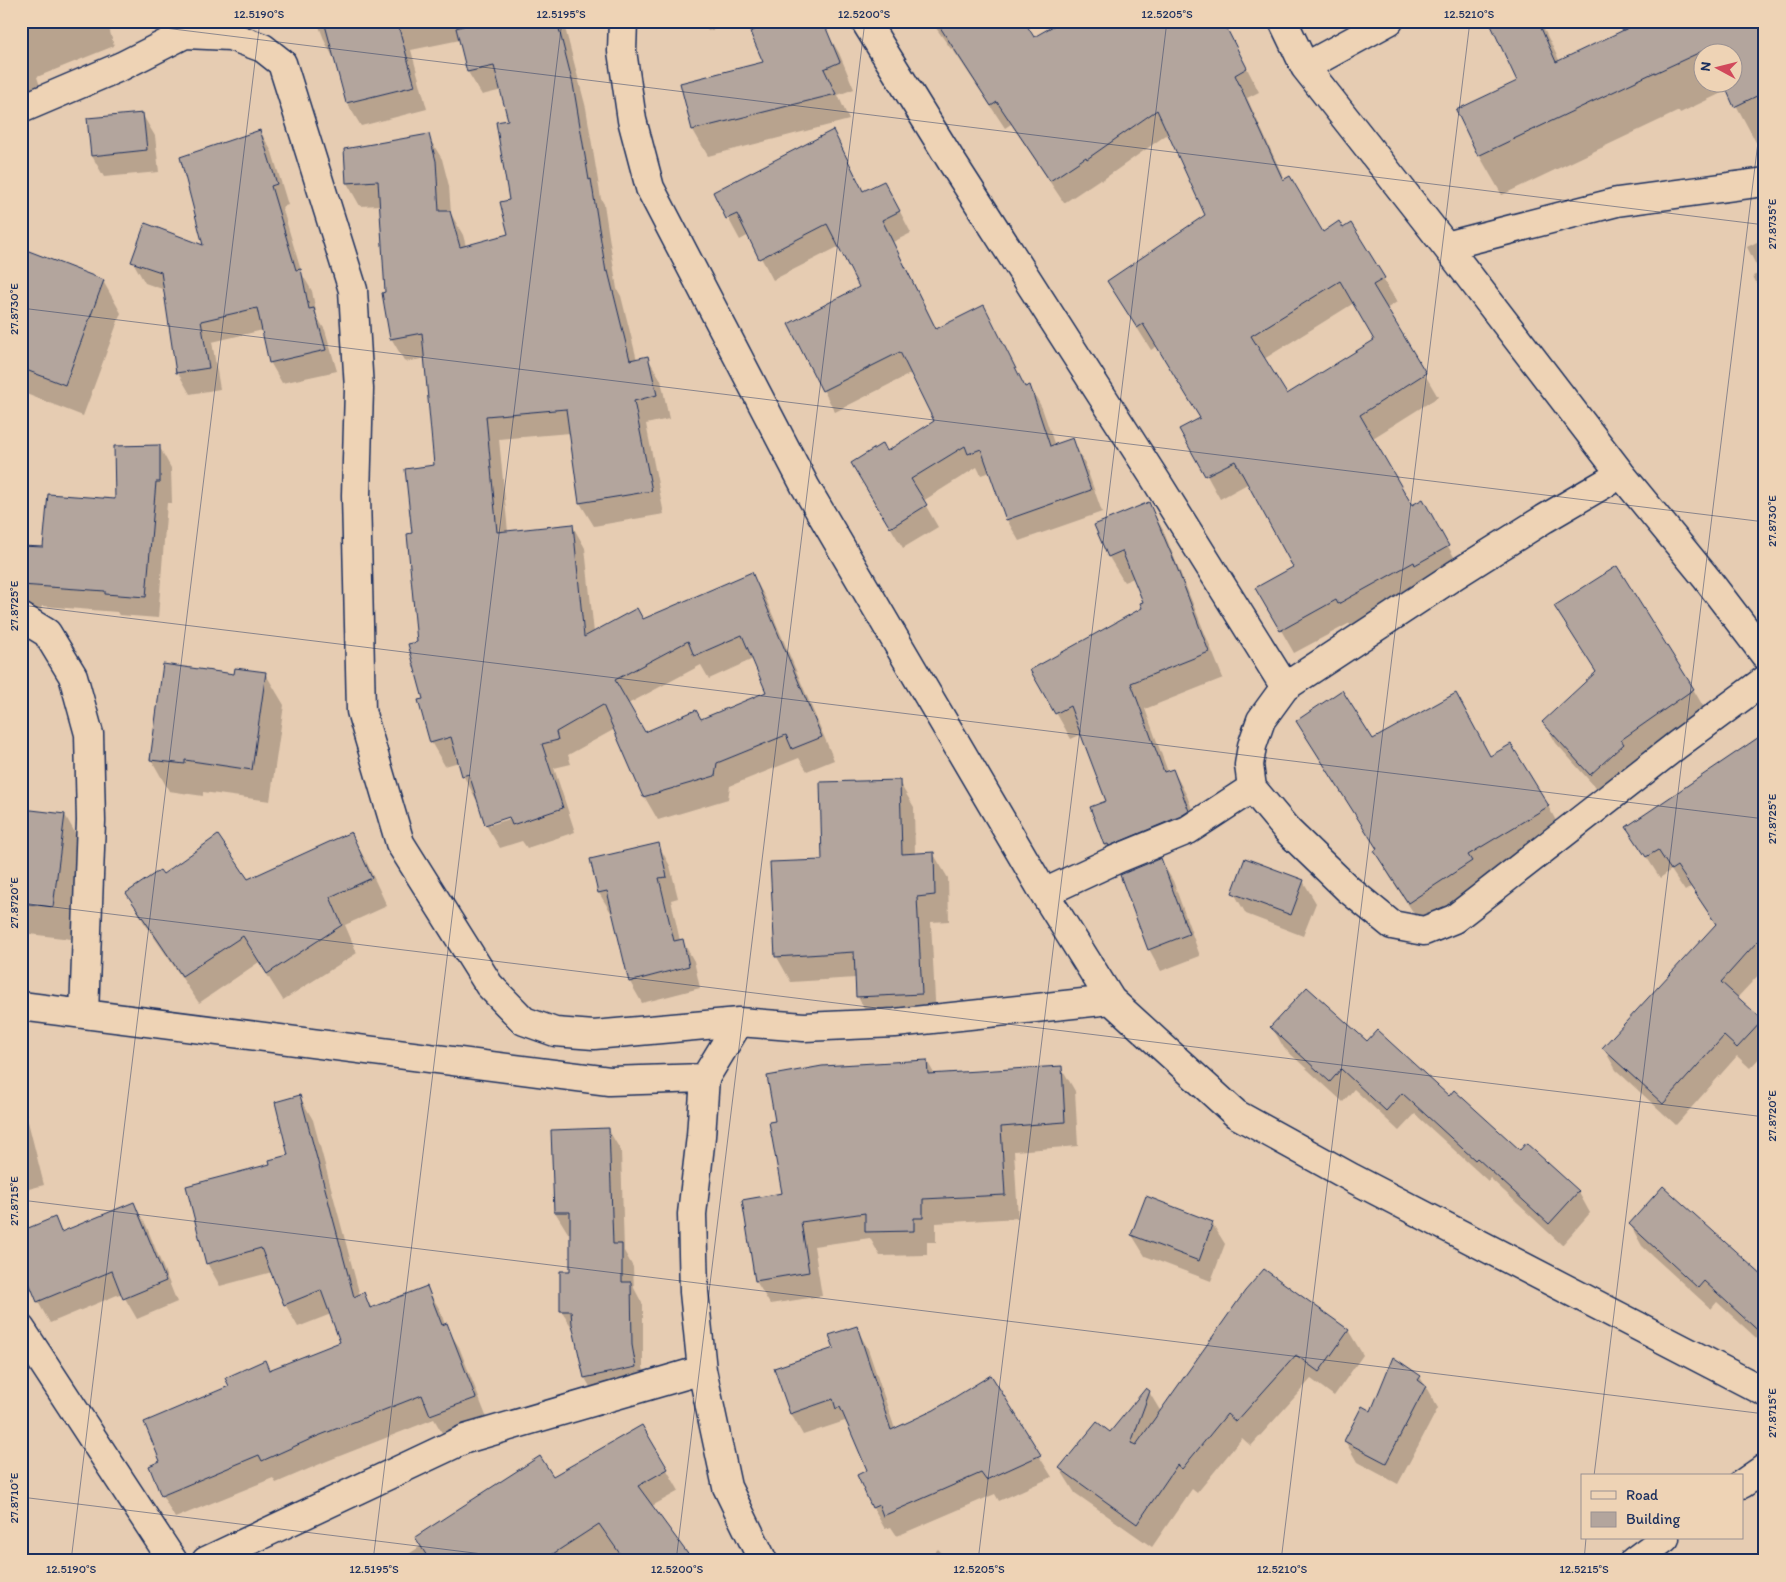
<svg xmlns="http://www.w3.org/2000/svg" width="1786" height="1582" font-family="Itim,sans-serif">
	<style>
		.shadow { fill: #0003; fill-rule: evenodd }
		.building { fill: #b3a59d; stroke: #1b2f5e; fill-rule: evenodd }
		.lines { fill: none; stroke-linecap: round; stroke-linejoin: round }
		.minor-casing { stroke: #1b2f5e; stroke-width: 31 }
		.minor { stroke: #eed3b5; stroke-width: 28 }
		.ticks { fill: none; stroke: #1b2f5e; stroke-width: 1; stroke-opacity: 0.45 }
		.neatline { fill: none; stroke: #1b2f5e; stroke-width: 2 }
		.ticks-label { font-size: 12px; text-anchor: middle; fill: #1b2f5e }
	</style>
	<rect width="100%" height="100%" fill="#e6ccb2"/>
	<filter id="ink" filterUnits="userSpaceOnUse"><feTurbulence type="fractalNoise" baseFrequency=".02" numOctaves="2"/><feDisplacementMap in="SourceGraphic" scale="10" xChannelSelector="R" yChannelSelector="G"/><feConvolveMatrix kernelMatrix="1 2 1 2 8 2 1 2 1" color-interpolation-filters="sRGB"/></filter>
	<g filter="url(#ink)">
		<path class="shadow" d="M21 21H107L114 46 37 77 41 89 21 96Z
			M317 21H562L565 28 586 108 601 199 604 204 617 289 621 296 637 360 647 357 661 380 669 419 646 424 664 514 594 526 580 503 570 433 499 439 508 532 572 525 585 548 594 633 642 621 752 574 765 597 834 760 807 771 799 758 730 786 728 799 658 820 644 796 615 729 568 755 571 764 554 768 575 832 527 848 522 841 500 848 486 825 478 798 476 799 463 775 459 762 445 766 431 742 424 700 419 643 413 534 436 467 426 358 405 362 391 338 386 293 381 205 360 206 347 183 428 136 442 159 449 186 451 214 463 235 466 246 510 235V121L502 90 482 95 468 72 460 40 411 50 427 109 361 126 347 103 337 64 325 42ZM753 659 768 693 701 720 644 734 628 704 701 665 709 679ZM515 814 516 817 490 825V822Z
			M703 21H745L708 31Z
			M746 21H815L824 28 839 53 854 89 838 95 849 120 708 156 693 130 682 84 764 63Z
			M931 21H1022L1033 39 1223 21 1259 92 1247 98 1285 181 1322 233 1343 230 1350 225 1397 302 1386 309 1438 397 1373 438 1412 507 1422 501 1461 569 1428 584 1352 626 1350 623 1294 653 1257 588 1294 567 1249 483 1220 499 1181 429 1201 418 1157 346 1151 350 1108 281 1207 216 1169 133 1101 181 1100 179 1064 203 1011 124 1005 128 952 48 951 49ZM1354 303 1376 340 1287 395 1264 359Z
			M1490 21H1540L1560 62 1765 21V143L1758 146 1728 90 1680 113 1679 111 1502 195 1479 155 1518 82ZM1704 52H1734V82H1704Z
			M142 114 155 136 159 172 104 177 92 156Z
			M260 131 272 152 288 205 282 207 302 274 312 291 317 317 325 330 337 371 282 383 270 362 263 330 212 342 220 389 190 394 178 373 165 290 145 283 133 262 205 247Z
			M832 132 864 192 896 204 911 233 893 242 937 330 983 306 1025 388 1030 386 1042 408 1055 446 1072 440 1084 461 1102 512 1019 541 1007 520 990 472 981 475 977 467 923 501 938 527 903 548 865 485 887 452 936 422 912 373 835 412 789 325 861 288 840 246 773 280 749 235 740 240 714 192Z
			M1765 238V301L1753 276 1760 273 1747 247Z
			M21 249 103 281 121 313 83 416 21 392Z
			M159 446 171 468 172 503H167L158 618 119 615 117 612 42 606 41 611 21 610V547L45 549 116 500Z
			M1148 504 1163 530 1223 678 1145 709 1168 772 1173 770 1187 796 1203 837 1196 842 1125 871 1123 869 1120 870 1105 845 1107 802 1082 734 1071 739 1032 670 1144 609 1145 603 1134 578 1124 582 1109 557 1096 526Z
			M265 673 284 705 270 801 203 792V796L169 791 151 759 236 675Z
			M1693 689 1706 711 1633 762 1635 766 1603 796 1556 743 1544 722Z
			M1297 721 1373 740 1548 806 1562 832 1423 927 1390 877 1375 851 1378 850Z
			M1765 734V968L1737 998 1762 1021 1765 1026V1052L1750 1068 1737 1056 1676 1125 1616 1070 1604 1049 1716 925 1691 887 1685 891 1671 870 1660 878 1628 828Z
			M899 782 914 807 915 854 933 853 948 878 949 921 931 922 936 1019 872 1023 858 997 856 978 791 982 777 957 824 861Z
			M21 810 65 815 83 847 71 939 21 933Z
			M350 833 366 861 387 906 345 925 357 953 283 1000 259 962 199 1003 143 921 128 894 163 875 248 881Z
			M658 844 670 866 678 898 671 900 680 941 682 940 694 961 700 988 642 1003 630 982 614 914H612L599 893Z
			M1160 859 1173 881 1200 956 1161 971 1149 949Z
			M1303 881 1316 903 1303 936 1246 914 1234 893Z
			M1272 1027 1367 1043 1449 1097 1520 1151 1578 1191 1590 1213 1562 1245 1490 1178 1488 1181 1415 1114 1399 1131 1354 1089 1343 1102 1284 1048Z
			M927 1061 935 1075 1061 1067 1075 1091 1078 1146 1014 1151 1018 1218 936 1223V1242H927V1255L880 1256 870 1238 814 1246 822 1296 770 1304 756 1281 783 1194 776 1122Z
			M21 1094 44 1185 21 1191Z
			M300 1097 313 1120 360 1296 364 1294 372 1309 426 1287 440 1310 445 1325 459 1347 488 1421 445 1438 434 1419 327 1461 276 1483 273 1478 175 1518 162 1495 230 1387 264 1362 269 1371 342 1343 331 1314 298 1327 285 1304 272 1272 220 1286 207 1263 272 1165 290 1156Z
			M608 1129 621 1151 624 1251 633 1267 634 1288 643 1305V1367L648 1388 597 1399 585 1378 575 1332 561 1311 572 1272 571 1233H568L555 1212Z
			M133 1203 146 1225 177 1302 137 1319 122 1293 50 1323 38 1302 21 1260 54 1219 62 1233Z
			M1212 1223 1225 1244 1211 1281 1145 1256 1132 1235Z
			M1630 1224 1765 1280V1346L1717 1302 1711 1309 1642 1246Z
			M856 1327 868 1349 895 1429 935 1412 990 1377 1052 1477 999 1501 995 1494 897 1536 891 1527 885 1529 873 1508 869 1471 851 1429 850 1430 845 1421 803 1435 791 1414 835 1349Z
			M1348 1330 1363 1355 1334 1396 1311 1379 1251 1446 1242 1438 1197 1493 1192 1489 1152 1547 1075 1493 1060 1469 1110 1434 1149 1392 1161 1412Z
			M1420 1377 1438 1408 1398 1484 1357 1462 1345 1441 1372 1413Z
			M642 1426 679 1491 652 1506 691 1561H398L421 1546 552 1478Z
			M938 1549 950 1561H927Z
			M1257 1557 1262 1561H1254Z"/>
		<path class="building" d="M324 21H397L415 86 346 103Z
			M480 21H557L573 84 589 180 591 179 606 272 608 271 630 360 648 356 657 395 634 401 652 491 579 503 566 409 486 416 497 532 573 524 584 637 637 608 643 619 752 572 822 737 792 749 786 735 717 763 715 776 643 797 603 705 556 732 558 740 542 744 563 808 512 825 509 817 485 825 469 774 462 776 451 737 430 743 418 700 423 699 408 644 417 642 407 534 412 533 405 469 434 465 422 333 390 339 382 293 385 292 378 181 346 183 344 149 429 134 436 161 439 211H450L460 247 508 234 500 202 509 200 496 122 508 120 494 66 467 72 456 28ZM742 635 766 692 701 719 696 710 645 732 615 680 688 641 694 656Z
			M775 21H823L840 62 824 69 836 94 692 130 680 83 763 62 750 32Z
			M936 21H1024L1034 37 1062 21H1223L1247 68 1235 75 1283 180 1290 176 1323 232 1339 221 1343 228 1351 223 1385 278 1373 285 1426 373 1360 415 1412 505 1423 499 1449 546 1415 565 1414 562 1338 604 1336 600 1280 631 1255 588 1293 567 1235 461 1205 476 1179 429 1200 418 1143 324 1137 328 1107 281 1205 215 1157 110 1087 159 1086 157 1050 181 997 102 991 106ZM1340 281 1374 340 1287 394 1251 336Z
			M1489 21H1538L1556 62 1643 21H1765V92L1734 107 1723 82H1734V52H1709L1707 49 1655 73V72L1478 156 1456 110 1517 81Z
			M143 113 147 150 91 156 87 118Z
			M260 130 277 184 271 186 296 270 301 269 309 309 314 308 326 350 269 363 257 308 201 321 209 368 176 373 161 272 131 262 145 223 203 245 180 157Z
			M833 130 863 191 884 181 900 211 882 220 936 329 984 305 1025 387 1030 385 1050 446 1073 438 1091 490 1006 520 981 449 968 454 965 446 911 479 927 505 890 528 851 463 883 443 887 451 934 421 900 352 822 391 788 324 859 287 827 224 759 259 737 214 726 219 713 192Z
			M21 248 104 280 65 385 21 368Z
			M160 445V482H156L146 597 105 594V591L21 585V546L43 547 48 494 115 499 114 446Z
			M1149 502 1176 565 1209 652 1131 683 1164 772 1173 769 1189 811 1181 816 1109 846 1108 844 1104 845 1090 807 1106 801 1070 706 1055 714 1030 670 1142 608 1140 603 1143 602 1122 551 1108 557 1094 525Z
			M1617 566 1694 689 1621 740 1624 744 1590 775 1542 722 1596 672 1554 606Z
			M163 664 234 674 235 668 266 672 252 770 185 760V764L150 760Z
			M1342 690 1373 739 1456 693 1490 756 1511 744 1549 806 1468 855 1472 861 1408 903 1374 851 1377 849 1296 721Z
			M1765 733V933L1721 982 1763 1020 1737 1048 1724 1036 1663 1104 1602 1048 1716 924 1677 866 1671 870 1658 850 1646 857 1626 827Z
			M900 780 902 854 934 852 935 895 917 897 922 994 856 997 854 952 775 957 770 862 822 860 820 782Z
			M23 809 65 814 53 907 21 903V824Z
			M351 832 372 878 330 897 342 925 267 974 243 936 182 976 126 893 160 870 163 874 218 835 248 879Z
			M659 843 667 877 659 878 674 941 683 939 689 966 629 982 607 891 598 893 590 859Z
			M1161 858 1189 934 1148 950 1120 875Z
			M1245 858 1304 880 1291 915 1232 893Z
			M1307 987 1367 1041 1377 1030 1449 1096 1454 1090 1520 1150 1526 1143 1579 1191 1549 1224 1477 1158 1475 1160 1402 1093 1386 1111 1341 1069 1330 1082 1270 1027Z
			M927 1060 928 1074 1062 1066 1065 1122 1001 1127 1005 1195 923 1199V1218H914V1231L865 1232V1213L801 1222 809 1272 755 1281 742 1200 782 1193 769 1122 775 1121 767 1076 822 1066Z
			M300 1095 354 1297 364 1292 370 1308 427 1286 442 1325 447 1323 476 1398 430 1415 422 1395 313 1438 262 1461 259 1455 161 1496 149 1466 160 1461 144 1422 229 1386 225 1378 265 1360 269 1370 340 1342 321 1290 284 1305 261 1248 206 1264 186 1186 270 1164 269 1160 288 1155 275 1102Z
			M609 1128 613 1244H622V1282H631L632 1345 636 1367 584 1378 572 1324 571 1311H560V1271H570V1212H554L551 1130Z
			M1663 1186 1765 1278V1337L1704 1281 1698 1288 1629 1224Z
			M1146 1196 1213 1222 1199 1261 1131 1235Z
			M134 1202 166 1281 123 1299 112 1271 37 1302 21 1263V1231L55 1217 61 1232Z
			M1264 1269 1349 1330 1319 1372 1296 1355 1236 1422 1227 1414 1182 1469 1177 1465 1137 1524 1059 1468 1097 1422 1110 1432 1146 1388 1150 1391 1131 1443 1136 1445 1245 1291Z
			M857 1326 891 1430 934 1410 991 1375 1041 1455 986 1480 981 1473 883 1516 879 1505 872 1508 857 1475 867 1470 840 1407 836 1409 833 1399 790 1414 774 1368 834 1348 829 1335Z
			M1393 1357 1421 1376 1418 1380 1426 1386 1386 1463 1344 1441 1362 1406 1371 1411Z
			M642 1425 668 1469 638 1486 693 1561H625L599 1524 542 1561H430L415 1537 540 1456 553 1476Z"/>
		<g class="lines">
			<g class="minor-casing">
				<path id="minor" d="M623 21 622 51 632 120 650 188 805 486 1044 893 1111 1000 1236 1114 1352 1178 1765 1392
					M865 21 952 162 1152 474 1285 687
					M1283 21 1305 67 1446 246 1621 474 1707 579 1765 655
					M1305 67 1389 21
					M21 109 122 66 185 34 230 36 263 48 282 63 353 290 359 389 356 495 361 711 400 843 489 985 524 1021 555 1032 594 1035 739 1022
					M1446 246 1617 202 1765 182
					M21 617 47 633 73 676 89 734 91 821 84 1014
					M1252 788 1249 765 1252 746 1261 720 1285 687 1455 575 1544 519 1621 474
					M1044 893 1117 859 1188 830 1252 788 1288 831 1348 889 1392 925 1424 931 1454 919 1677 745 1765 680
					M21 1006 609 1081 705 1078 701 1136 692 1214 694 1292 702 1370 727 1487 763 1561
					M705 1078 739 1022 804 1027 895 1023 1111 1000
					M21 1329 173 1561
					M1742 1484 1765 1468
					M206 1561 465 1439 702 1370
					M1634 1561 1665 1538"/>
			</g>
			<use href="#minor" class="minor"/>
		</g>
	</g>
	<path class="ticks" d="M108 21 1765 225M21 308 1765 522M21 605 1765 819M21 903 1765 1117M21 1200 1765 1414M1594 1476 1765 85M21 1497 539 1561M71 1561 260 21M373 1561 562 21M676 1561 865 21M978 1561 1167 21M1281 1561 1470 21M1584 1561 1586 1538"/>
	<rect width="1786" height="1582" fill="none" stroke="#eed3b5" stroke-width="55"/>
	<rect x="1581" y="1474" width="162" height="65" fill="#eed3b5" stroke="#9a9192"/>
	<rect x="1591" y="1491" width="25" height="8" fill="#eed3b5" stroke="#9a9192"/>
	<text x="1626" y="1500" font-size="15" fill="#1b2f5e">Road</text>
	<rect x="1591" y="1512" width="25" height="15" fill="#b3a59d" stroke="#9a9192"/>
	<text x="1626" y="1524" font-size="15" fill="#1b2f5e">Building</text>
	<g transform="translate(1718 68) rotate(277)"><circle r="24" fill="#eed3b5" stroke="#9a9192"/>
	<path d="M0-4L9 19L0 12L-9 19Z" fill="#d1495b"/>
	<text y="-8" font-size="14" font-weight="bold" text-anchor="middle" fill="#1b2f5e">N</text>
	</g>
	<rect x="28" y="28" width="1730" height="1526" class="neatline"/>
	<g class="ticks-label">
		<text x="259" y="18">12.5190°S</text>
		<text x="561" y="18">12.5195°S</text>
		<text x="864" y="18">12.5200°S</text>
		<text x="1167" y="18">12.5205°S</text>
		<text x="1469" y="18">12.5210°S</text>
		<text transform="translate(1772 224) rotate(-90)" y="4">27.8735°E</text>
		<text transform="translate(14 309) rotate(-90)" y="4">27.8730°E</text>
		<text transform="translate(1772 521) rotate(-90)" y="4">27.8730°E</text>
		<text transform="translate(14 606) rotate(-90)" y="4">27.8725°E</text>
		<text transform="translate(1772 819) rotate(-90)" y="4">27.8725°E</text>
		<text transform="translate(14 903) rotate(-90)" y="4">27.8720°E</text>
		<text transform="translate(1772 1116) rotate(-90)" y="4">27.8720°E</text>
		<text transform="translate(14 1201) rotate(-90)" y="4">27.8715°E</text>
		<text transform="translate(1772 1413) rotate(-90)" y="4">27.8715°E</text>
		<text transform="translate(14 1498) rotate(-90)" y="4">27.8710°E</text>
		<text x="71" y="1573">12.5190°S</text>
		<text x="374" y="1573">12.5195°S</text>
		<text x="677" y="1573">12.5200°S</text>
		<text x="979" y="1573">12.5205°S</text>
		<text x="1282" y="1573">12.5210°S</text>
		<text x="1584" y="1573">12.5215°S</text>
	</g>
</svg>
